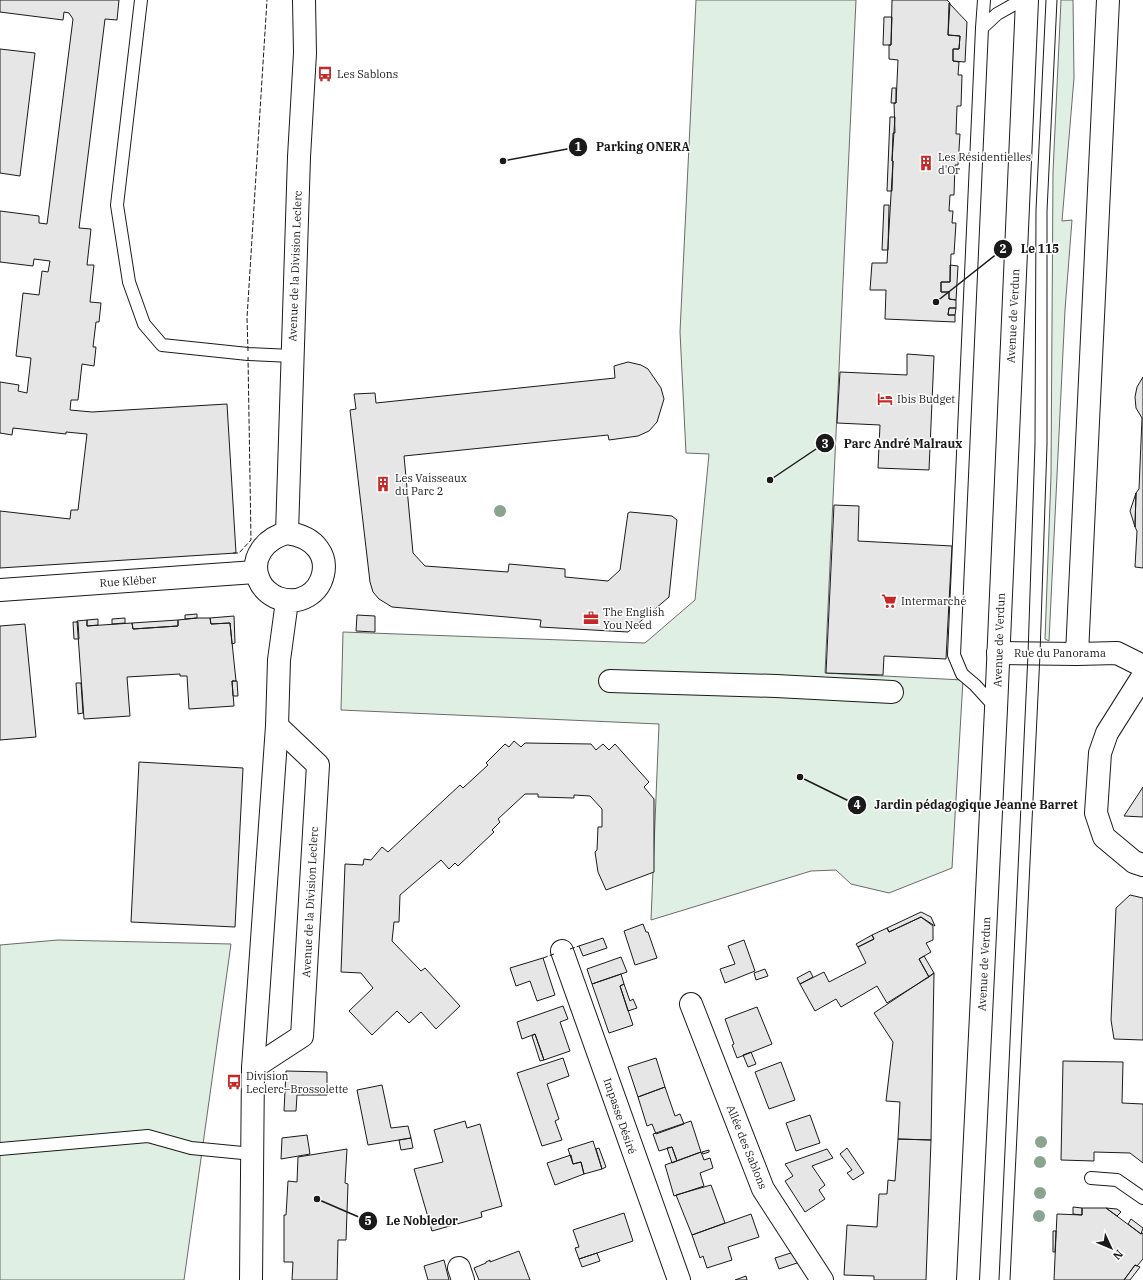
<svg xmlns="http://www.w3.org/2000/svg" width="1143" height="1280" font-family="'IBM Plex Serif',serif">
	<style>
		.green { fill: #e0efe3; stroke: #6a6a6a }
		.building { fill: #e6e6e6; stroke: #1a1a1a }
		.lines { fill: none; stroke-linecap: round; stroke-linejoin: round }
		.lane-casing { stroke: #1a1a1a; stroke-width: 14 }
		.street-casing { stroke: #1a1a1a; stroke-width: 24 }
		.secondary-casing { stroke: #1a1a1a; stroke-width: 24 }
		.primary-casing { stroke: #1a1a1a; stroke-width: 24 }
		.lane { stroke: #fff; stroke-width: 12 }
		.street { stroke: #fff; stroke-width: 22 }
		.secondary { stroke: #fff; stroke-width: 22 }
		.primary { stroke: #fff; stroke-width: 22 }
		.tram { stroke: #1a1a1a; stroke-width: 1 }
		.fence { stroke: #1a1a1a; stroke-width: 1; stroke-dasharray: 5 2; stroke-linecap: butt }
		.tree { fill: #8aa48f }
		.labels { text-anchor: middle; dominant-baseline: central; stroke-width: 3; stroke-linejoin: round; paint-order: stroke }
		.poi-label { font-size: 11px; fill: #1a1a1a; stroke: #fff; text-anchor: start }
		.street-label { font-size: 11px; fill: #1a1a1a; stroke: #fff }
		.leader { fill: none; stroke: #1a1a1a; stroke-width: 1.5 }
		.callout-dot { fill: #1a1a1a; stroke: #fff; stroke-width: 1.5 }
		.mark-label { font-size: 12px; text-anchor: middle; font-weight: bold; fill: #fff }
		.callout-label { font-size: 12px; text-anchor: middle; font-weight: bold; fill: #1a1a1a; stroke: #fff; stroke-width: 3; stroke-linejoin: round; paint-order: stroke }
	</style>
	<rect width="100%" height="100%" fill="#fff"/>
	<path class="green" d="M696 0H856L825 673 963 680 952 868 889 893 851 884 836 870 811 871 651 920 659 724 341 710 343 632 645 643 695 600 709 454 686 453 680 332Z
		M1061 0H1073L1074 78 1062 221 1072 220 1065 310 1049 641 1045 639 1051 476 1053 172Z
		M58 940 231 944 184 1280H0V945Z"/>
	<path class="building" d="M0 0H119L117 20 105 19 79 228 91 229 87 265H94L90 302 101 303 99 322H96L93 347H96L94 366 82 364 78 400H71L70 410 92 412 227 404 236 553 0 568V511L70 519 71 510H78L87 434 66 432V434L13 428 12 435 0 433V382L19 385 18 391 27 393 31 358 16 356 23 293 39 295 42 271 48 272 50 261 34 259 33 266 0 262V211L39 216V223L47 224 73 19 69 13 64 12 63 20 0 12Z
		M892 0H947L950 3 948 35 960 36 959 49H953V61L959 62 958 75H962L961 106H957L956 134H960L958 165H955L954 195H950L949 211H953L952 223H956L954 254H951L950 282H941V292H949V299L956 300V308H949L948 315H955V322L885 319 886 290H870L872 263H887L893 161H892L893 133H895L894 103H896L898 60 889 59V45H891Z
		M949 3 967 22 965 62 953 61V49H959L960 36 948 35Z
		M884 17H892L891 45H883Z
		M0 49 35 53 20 176 0 173Z
		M892 88H896V103H891Z
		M890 117H895L892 161H893L892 191H887Z
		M884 205H889L888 250H882Z
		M950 265 958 266 956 300 949 299V292H941V282H950Z
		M949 308H956L955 315H948Z
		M907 354 934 356 929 470 878 468 880 425 837 423 840 372 907 375Z
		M628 362 641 365 648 369 661 388 664 399 657 422 649 431 638 436 609 440 608 435 404 456 413 553 425 566 508 572 509 564 565 569V577L608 581 620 570 628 513 630 512 672 516 677 520 669 597 628 632 540 627 541 620 392 607 379 599 373 592 370 582 350 410 356 409 354 394 375 393 376 403 615 378 614 366Z
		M1143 377V568L1135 567 1137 531 1135 527 1136 493 1139 489 1142 418 1136 408 1135 397 1137 387Z
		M1136 493 1135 527 1130 511Z
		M834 505 859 506 858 541 952 546 946 659 884 656 883 675 826 673Z
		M197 614V618L185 619V615Z
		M357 615 375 616V632L356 631Z
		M234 616 235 643 232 644 230 623 211 624 210 618Z
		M125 618V623L112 624V619Z
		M197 618H210L211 624 230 623 236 681H232L234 706 189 709 187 676H180V674L127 677 130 716 84 719 77 621 87 620V626L132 623 133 629 178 626V620Z
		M98 619V625L87 626V620Z
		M178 620V626L133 629 132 623Z
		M73 622H78L79 639H74Z
		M25 624 36 737 0 740V626Z
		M232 681H237L238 696H233Z
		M76 683H81L83 713 78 714Z
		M514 741 521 747 525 743 591 744 596 750 603 744 609 750 615 744 649 782 644 787 654 799V872L606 890 598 872 595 852 597 850 598 827H602V809L590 796 574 795V798L538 797V794H525L498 819 500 822 492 830 494 832 458 866 455 863 449 869 441 860 400 895 399 922H394L392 941 421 971 425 968 460 1006 436 1029 421 1012 409 1023 397 1011 372 1035 349 1011 373 988 361 973 341 972 345 864 363 865 364 859 371 860 382 847 388 852 460 785 463 788 488 765 486 763 505 744 509 747Z
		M139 762 243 768 235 927 131 922Z
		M1143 787V817L1124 816Z
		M1130 895 1143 898V1040L1114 1039 1111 1020 1116 908Z
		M921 912 931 917 935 926 921 917 889 932 887 928Z
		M921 917 933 926V940L926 943 931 952 919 959 929 977 887 1003 877 986 841 1007 836 999 815 1011 800 984 824 972 829 982 866 963 858 947 874 939 872 935 887 928 889 932Z
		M643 924 646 932H648L657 958 635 965 624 931Z
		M872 935 874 939 858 947 856 944Z
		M603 938 607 948 583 956 579 946Z
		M744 940 755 971 725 983 720 969 735 964 728 946Z
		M924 956 934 973 929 977 919 959Z
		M621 957 627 972 592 984 587 969Z
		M543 958 555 995 537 1001 530 981 516 986 510 968Z
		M765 969 768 976 756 980 754 973Z
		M810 971 813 977 800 984 797 978Z
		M934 973 931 1140 898 1139 900 1102 886 1101 893 1042 874 1013Z
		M621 974 624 984 620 986 633 1025 609 1033 592 984Z
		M624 984 630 1001 633 999 637 1008 628 1011 620 986Z
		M563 1006 568 1019 560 1022 570 1051 544 1060 535 1034 522 1039 517 1022Z
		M757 1007 772 1044 737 1058 732 1045 734 1044 725 1019Z
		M535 1034 544 1060 540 1061 532 1036Z
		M751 1052 756 1064 748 1067 743 1055Z
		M563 1058 569 1076 547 1084 559 1119 555 1121 562 1140 542 1146 517 1073Z
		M656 1058 665 1087 638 1097 628 1067Z
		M1063 1061 1123 1062 1122 1103 1143 1104V1163L1130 1153 1094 1152V1161L1061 1160Z
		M781 1062 795 1100 769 1109 755 1072Z
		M286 1071 327 1072V1095H297L296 1111H284Z
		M382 1085 391 1128 408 1126 411 1138 368 1145 357 1090Z
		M665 1087 675 1116 680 1114 684 1124 656 1134 652 1124 647 1126 638 1097Z
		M810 1115 820 1143 796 1151 786 1123Z
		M465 1121 467 1128 480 1124 502 1206 481 1212 482 1217 432 1231 414 1169 443 1162 434 1130Z
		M691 1121 701 1152 677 1161 672 1147 659 1151 653 1134Z
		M307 1135 310 1154 281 1159 282 1138Z
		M411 1138 413 1148 401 1150 399 1140Z
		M898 1139 931 1140 926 1280H874V1276L844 1275 847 1225 877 1227 879 1194H887L888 1180 895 1181Z
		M593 1141 602 1169 584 1174 581 1162 573 1164 568 1149Z
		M672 1147 677 1161 672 1163 667 1148Z
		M599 1148 606 1167 602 1169 596 1149Z
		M847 1148 864 1173 853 1180 847 1173 852 1170 840 1154Z
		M347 1149 345 1183 348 1184 346 1240H338L337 1280H292L293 1262H284V1215H286L288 1181 297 1182 298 1157Z
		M827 1149 833 1158 812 1166 825 1185 819 1190 825 1199 805 1212 785 1181 793 1176 785 1164Z
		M709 1150V1152L703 1154 702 1152Z
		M701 1152 704 1160 710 1158 713 1168 700 1173 704 1186 674 1196 665 1165Z
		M571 1155 573 1164 581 1162 584 1174 555 1185 547 1163Z
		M711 1185 725 1223 692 1235 676 1195Z
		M1073 1207 1082 1208V1215L1073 1214Z
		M1082 1208H1106L1141 1234 1143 1233V1259L1137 1266 1135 1265 1124 1280H1054L1057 1214 1082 1215Z
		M1106 1208 1117 1209 1121 1212 1117 1216Z
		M624 1213 633 1241 579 1259 575 1248 579 1247 573 1230Z
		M751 1214 759 1237 728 1247 732 1260 707 1268 703 1256 700 1258 692 1235Z
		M1131 1219 1143 1228 1141 1234 1128 1224Z
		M1053 1231H1056L1055 1252H1053Z
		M519 1251 530 1280H479L474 1268 486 1263V1262L490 1260V1262Z
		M794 1252 800 1262 779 1269 775 1258Z
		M597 1253 600 1261 582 1267 579 1259Z
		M444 1260 449 1280H428L424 1266Z
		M1135 1265 1140 1267 1130 1280H1124Z
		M746 1276 747 1280H735Z"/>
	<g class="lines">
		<g class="lane-casing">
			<path id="lane" d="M141 0 117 205 129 282 144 324 162 345 248 354 292 356
				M982 28 984 0
				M996 708 975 685 962 674 954 655 982 28 997 14 1022 0
				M0 1149 148 1136 191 1148 253 1154
				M1091 1178 1117 1180 1143 1198"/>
		</g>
		<g class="street-casing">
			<path id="street" d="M0 590 255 572
				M998 653 1077 654 1117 653 1143 666
				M1077 654 1108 0
				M1143 676 1107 733 1100 753 1096 813 1104 837 1134 862 1143 865
				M610 681 776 686 892 692
				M562 951 679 1280
				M691 1004 763 1189 822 1280
				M253 1068 302 1036 318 765 277 726
				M459 1268 463 1280"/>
		</g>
		<g class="secondary-casing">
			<path id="secondary" d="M287 533 299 157 305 53 304 0
				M287 533C348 541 325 614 278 598 270 595 262 588 259 580 249 558 266 538 287 533Z
				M251 1280 253 1068 277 726 279 660 287 601"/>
		</g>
		<g class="primary-casing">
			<path id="primary" d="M968 1280 996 709 1027 0"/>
		</g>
		<use href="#lane" class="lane"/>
		<use href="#street" class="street"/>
		<use href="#secondary" class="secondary"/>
		<use href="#primary" class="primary"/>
		<path class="tram" d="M999 1280 1028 654 1035 444 1036 210 1046 0
			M1010 1280 1040 654 1047 444V211L1057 0"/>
		<path class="fence" d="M248 351 247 318 267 0
			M233 553H239L251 540 248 357
			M570 949 579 946
			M543 958 554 954"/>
	</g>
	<g class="tree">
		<circle cx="500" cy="511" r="6"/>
		<circle cx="1041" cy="1142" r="6"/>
		<circle cx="1040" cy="1162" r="6"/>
		<circle cx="1040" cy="1193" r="6"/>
		<circle cx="1039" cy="1216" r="6"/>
	</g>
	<defs>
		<g id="bus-bare" transform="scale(1.2)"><path d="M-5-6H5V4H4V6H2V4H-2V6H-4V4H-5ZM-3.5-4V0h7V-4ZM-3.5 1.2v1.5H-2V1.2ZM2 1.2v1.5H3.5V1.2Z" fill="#c62828" stroke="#fff" stroke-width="2.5" paint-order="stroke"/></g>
		<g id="building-bare" transform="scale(1.2)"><path d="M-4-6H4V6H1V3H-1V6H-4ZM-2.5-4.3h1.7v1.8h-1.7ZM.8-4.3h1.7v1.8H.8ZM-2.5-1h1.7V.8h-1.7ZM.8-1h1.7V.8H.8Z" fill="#c62828" stroke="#fff" stroke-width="2.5" paint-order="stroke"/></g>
		<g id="hotel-bare" transform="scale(1.2)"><path d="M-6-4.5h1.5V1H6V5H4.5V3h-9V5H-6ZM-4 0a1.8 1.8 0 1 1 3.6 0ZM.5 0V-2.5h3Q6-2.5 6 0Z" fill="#c62828" stroke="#fff" stroke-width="2.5" paint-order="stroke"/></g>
		<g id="supermarket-bare" transform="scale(1.2)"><path d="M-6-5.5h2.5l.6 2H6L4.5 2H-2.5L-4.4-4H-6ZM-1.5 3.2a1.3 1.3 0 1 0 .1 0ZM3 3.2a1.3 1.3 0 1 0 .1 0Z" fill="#c62828" stroke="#fff" stroke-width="2.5" paint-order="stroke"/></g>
		<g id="office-bare" transform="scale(1.2)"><path d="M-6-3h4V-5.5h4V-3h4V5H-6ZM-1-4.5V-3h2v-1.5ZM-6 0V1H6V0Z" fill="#c62828" stroke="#fff" stroke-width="2.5" paint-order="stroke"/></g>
	</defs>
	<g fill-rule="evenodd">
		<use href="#bus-bare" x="325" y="74"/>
		<use href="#building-bare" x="926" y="163"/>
		<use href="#hotel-bare" x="885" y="399"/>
		<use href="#building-bare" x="383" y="484"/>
		<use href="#supermarket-bare" x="889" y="601"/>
		<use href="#office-bare" x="591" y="618"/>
		<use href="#bus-bare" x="234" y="1082"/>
	</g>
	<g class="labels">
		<g class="poi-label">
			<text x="337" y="74">Les Sablons</text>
			<text x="938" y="157">Les Résidentielles<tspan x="938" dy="13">d'Or</tspan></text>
			<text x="897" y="399">Ibis Budget</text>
			<text x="395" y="478">Les Vaisseaux<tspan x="395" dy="13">du Parc 2</tspan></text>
			<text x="901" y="601">Intermarché</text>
			<text x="603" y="612">The English<tspan x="603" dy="13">You Need</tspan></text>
			<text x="246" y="1076">Division<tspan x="246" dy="13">Leclerc–Brossolette</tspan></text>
		</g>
		<g class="street-label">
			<text transform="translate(295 266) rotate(-88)">Avenue de la Division Leclerc</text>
			<text transform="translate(1013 316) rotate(-87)">Avenue de Verdun</text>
			<text transform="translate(128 581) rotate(-4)">Rue Kléber</text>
			<text transform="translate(999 640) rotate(-88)">Avenue de Verdun</text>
			<text x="1060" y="653">Rue du Panorama</text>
			<text transform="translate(310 902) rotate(-87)">Avenue de la Division Leclerc</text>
			<text transform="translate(984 964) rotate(-87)">Avenue de Verdun</text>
			<text transform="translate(620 1116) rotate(71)">Impasse Désiré</text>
			<text transform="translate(747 1147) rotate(68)">Allée des Sablons</text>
		</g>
	</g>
	<path class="leader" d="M503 161L578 147M936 302L1003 249M770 480L825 443M800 777L857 805M317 1199L368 1221"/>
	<g class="callout-dot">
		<circle cx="503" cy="161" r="4"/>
		<circle cx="936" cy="302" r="4"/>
		<circle cx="770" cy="480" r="4"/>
		<circle cx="800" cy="777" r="4"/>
		<circle cx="317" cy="1199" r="4"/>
		<circle cx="578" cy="147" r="10"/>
		<circle cx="1003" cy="249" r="10"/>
		<circle cx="825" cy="443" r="10"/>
		<circle cx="857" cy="805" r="10"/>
		<circle cx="368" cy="1221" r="10"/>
	</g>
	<g class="mark-label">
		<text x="578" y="151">1</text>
		<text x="1003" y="253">2</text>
		<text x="825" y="448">3</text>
		<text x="857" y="809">4</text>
		<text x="368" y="1225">5</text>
	</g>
	<g class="callout-label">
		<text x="643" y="151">Parking ONERA</text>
		<text x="1040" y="253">Le 115</text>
		<text x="903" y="448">Parc André Malraux</text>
		<text x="976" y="809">Jardin pédagogique Jeanne Barret</text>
		<text x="422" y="1225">Le Nobledor</text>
	</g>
	<g transform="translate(1111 1248) rotate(134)" stroke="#ffffff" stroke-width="3" paint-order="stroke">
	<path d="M0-3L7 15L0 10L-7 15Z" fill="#1a1a1a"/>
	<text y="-6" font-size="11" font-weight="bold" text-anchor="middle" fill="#1a1a1a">N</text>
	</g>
</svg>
